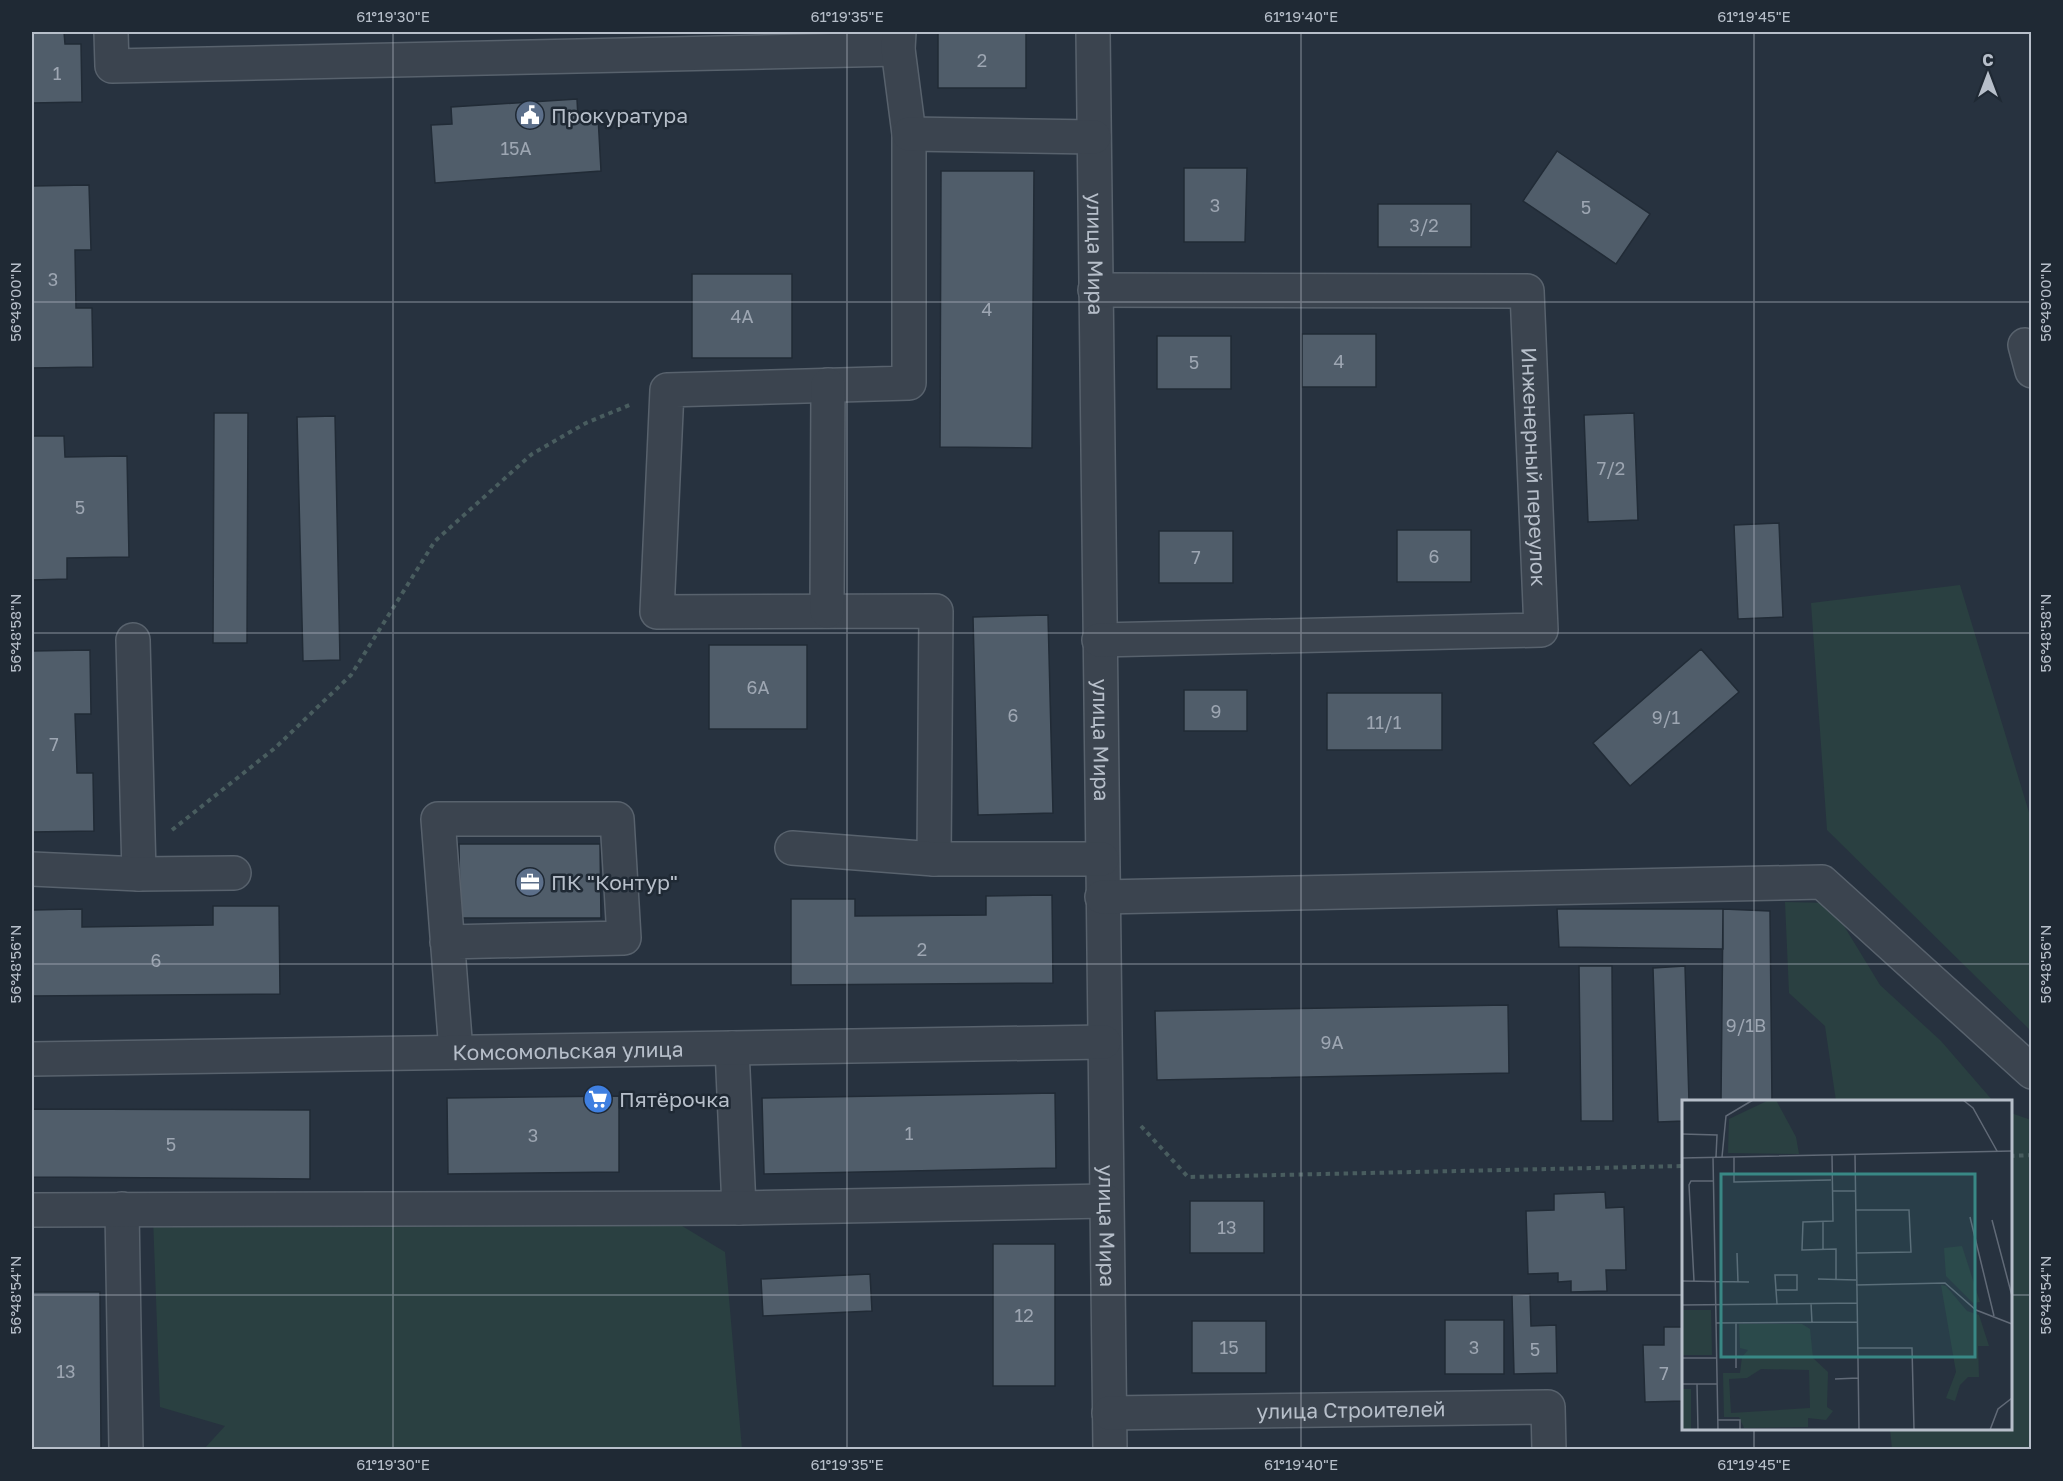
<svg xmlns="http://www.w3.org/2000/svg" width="2063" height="1481" font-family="'Golos Text',sans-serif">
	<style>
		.green { fill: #2a4041 }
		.building { fill: #505d6a; stroke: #212b36; stroke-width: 1.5 }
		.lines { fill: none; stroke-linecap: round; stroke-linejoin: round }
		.minor-casing { stroke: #58626d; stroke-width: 36 }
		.path { stroke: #495d5f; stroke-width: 4; stroke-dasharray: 4.5 4.5; stroke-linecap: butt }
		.minor { stroke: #3b444f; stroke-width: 33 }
		.ticks { fill: none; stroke: #b7bfca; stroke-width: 1.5; stroke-opacity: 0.45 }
		.labels { text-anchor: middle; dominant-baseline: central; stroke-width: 5; stroke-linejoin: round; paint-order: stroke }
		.number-label { font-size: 18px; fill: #9da6b2 }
		.poi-label { font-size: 21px; fill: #b7bfca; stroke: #1f2934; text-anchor: start }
		.street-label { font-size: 21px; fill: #b7bfca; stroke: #1f2934 }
		.inset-road { fill: none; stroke: #616a77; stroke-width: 1.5 }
		.view { fill: #398885; fill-opacity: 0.15; stroke: #398885; stroke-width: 3 }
		.inset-edge { fill: none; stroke: #b7bfca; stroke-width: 3 }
		.neatline { fill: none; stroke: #b7bfca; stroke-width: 2 }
		.ticks-label { font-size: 15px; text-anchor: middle; fill: #b7bfca }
	</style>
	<rect width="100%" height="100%" fill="#27323f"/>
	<path class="green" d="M1960 585 2031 819V1031L1827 830 1811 603Z
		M1785 902 1830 903 1880 985 1941 1041 1993 1101H1836L1825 1026 1789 993Z
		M2011 1113 2031 1120V1449H1892L1890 1429 2010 1428Z
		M664 1215 725 1252 742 1449H204L225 1426 160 1407 153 1217Z"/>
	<path class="building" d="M32 32H64L65 44H81L82 102 32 103Z
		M938 32H1026V88H938Z
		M577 99 578 118 598 116 601 171 435 183 431 125 452 124 451 107Z
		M1557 151 1650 214 1616 264 1523 201Z
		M1184 168H1247L1245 242H1184Z
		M941 171H1034L1032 448 940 447Z
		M89 185 91 250H75L76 308H92L93 367 32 368V186Z
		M1378 204H1471V247H1378Z
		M692 274H792V358H692Z
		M1302 334H1376V387H1302Z
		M1157 336H1231V389H1157Z
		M214 413H248L247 643H213Z
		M1634 413 1638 520 1588 522 1584 415Z
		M335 416 340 660 303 661 297 417Z
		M32 436H64L65 457 127 456 129 557 67 558V579L32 580Z
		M1779 523 1783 617 1738 619 1734 525Z
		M1397 530H1471V582H1397Z
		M1159 531H1233V583H1159Z
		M1048 615 1053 813 978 815 973 617Z
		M709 645H807V729H709Z
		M1701 649 1739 692 1630 786 1593 743Z
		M90 650 91 714H75L77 773H93L94 831 32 832V651Z
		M1184 690H1247V731H1184Z
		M1327 693H1442V750H1327Z
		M459 844H600L601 918H460Z
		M1052 895 1053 983 791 985V899H855V916L986 915V896Z
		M213 906H279L280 994 32 996V910L82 909V927L213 925Z
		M1557 909H1723V949L1559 947Z
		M1723 909 1770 911 1772 1102H1721Z
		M1579 966H1612L1613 1121H1581Z
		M1685 966 1689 1102H1684V1121L1658 1122 1653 968Z
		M1508 1005 1509 1073 1157 1080 1155 1011Z
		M1055 1093 1056 1168 764 1174 762 1098Z
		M619 1096V1172L448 1174 447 1098Z
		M32 1109 310 1110V1179L32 1177Z
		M1605 1192 1606 1208 1624 1207 1626 1270H1606L1607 1291 1571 1292V1281L1558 1282V1273L1528 1274 1526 1211 1554 1210V1194Z
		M1190 1201H1264V1253H1190Z
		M993 1244H1055V1386H993Z
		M870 1274 872 1311 763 1316 761 1279Z
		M32 1292H100L101 1450H32Z
		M1530 1294 1531 1326 1556 1325 1557 1373 1514 1374 1512 1295Z
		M1445 1320H1504V1374H1445Z
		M1192 1321H1266V1373H1192Z
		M1664 1327H1684V1401L1645 1402 1643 1345H1664Z"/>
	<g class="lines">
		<g class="minor-casing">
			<g id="minor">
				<path d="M111 32 112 66 898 49"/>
				<path d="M899 32 898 49 909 134V383L667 390 657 612 936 611 934 859"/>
				<path id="s1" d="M1093 32 1110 1450"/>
				<path d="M909 134 1094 137"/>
				<path id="s2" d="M1095 290 1527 291 1541 630 1099 640"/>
				<path d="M2025 345 2032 371"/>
				<path d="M827 611 828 385"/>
				<path d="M133 640 139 874"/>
				<path d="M792 848 934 859H1102"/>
				<path d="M32 869 139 874 234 873"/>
				<path d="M1102 897 1822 882 2032 1072"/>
				<path d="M447 942 624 938 617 819H438L456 1052"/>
				<path d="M732 1048 739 1208"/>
				<path id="s3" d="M32 1059 1104 1042"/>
				<path d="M122 1209 126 1450"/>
				<path d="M32 1210 739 1208 1106 1201"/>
				<path id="s4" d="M1109 1413 1548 1407 1549 1450"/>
			</g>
		</g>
		<path class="path" d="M172 830 275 748 351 675 435 541 532 454 586 423 632 404
			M1141 1126 1188 1177 1684 1166
			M2010 1156 2032 1155"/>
		<use href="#minor" class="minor"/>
	</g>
	<path class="ticks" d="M393 32V1450M847 32V1450M1301 32V1450M1754 32V1102M32 302H2032M32 633H2032M32 964H2032M32 1295H1684M2010 1295H2032M1754 1428V1450"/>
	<defs>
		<g id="civic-disc" transform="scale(1.5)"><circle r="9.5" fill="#5c6f8a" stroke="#1f2934"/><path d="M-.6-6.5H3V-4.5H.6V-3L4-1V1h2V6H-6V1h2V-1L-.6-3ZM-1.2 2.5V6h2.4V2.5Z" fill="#fff"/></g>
		<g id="office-disc" transform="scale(1.5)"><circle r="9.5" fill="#5c6f8a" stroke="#1f2934"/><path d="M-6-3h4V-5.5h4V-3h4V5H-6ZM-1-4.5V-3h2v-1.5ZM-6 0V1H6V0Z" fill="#fff"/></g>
		<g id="supermarket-disc" transform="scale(1.5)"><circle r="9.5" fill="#3f7fe0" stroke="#1f2934"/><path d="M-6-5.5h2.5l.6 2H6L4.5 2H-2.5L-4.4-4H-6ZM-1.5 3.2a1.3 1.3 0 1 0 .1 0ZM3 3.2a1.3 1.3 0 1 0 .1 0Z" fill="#fff"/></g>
	</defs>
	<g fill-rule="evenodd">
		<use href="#civic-disc" x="530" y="115"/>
		<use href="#office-disc" x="530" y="882"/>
		<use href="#supermarket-disc" x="598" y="1099"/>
	</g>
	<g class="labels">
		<g class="number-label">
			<text x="982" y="60">2</text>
			<text x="57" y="73">1</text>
			<text x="516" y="148">15А</text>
			<text x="1215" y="205">3</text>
			<text x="1586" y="207">5</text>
			<text x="1424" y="225">3/2</text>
			<text x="53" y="279">3</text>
			<text x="987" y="309">4</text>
			<text x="742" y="316">4А</text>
			<text x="1339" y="361">4</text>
			<text x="1194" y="362">5</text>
			<text x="1611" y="468">7/2</text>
			<text x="80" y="507">5</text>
			<text x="1434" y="556">6</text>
			<text x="1196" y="557">7</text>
			<text x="758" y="687">6А</text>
			<text x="1216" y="711">9</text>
			<text x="1013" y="715">6</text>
			<text x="1666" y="717">9/1</text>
			<text x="1384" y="722">11/1</text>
			<text x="54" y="744">7</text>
			<text x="922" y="949">2</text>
			<text x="156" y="960">6</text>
			<text x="1746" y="1025">9/1В</text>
			<text x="1332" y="1042">9А</text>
			<text x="909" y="1133">1</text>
			<text x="533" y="1135">3</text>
			<text x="171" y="1144">5</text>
			<text x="1227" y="1227">13</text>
			<text x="1024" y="1315">12</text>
			<text x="1229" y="1347">15</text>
			<text x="1474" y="1347">3</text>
			<text x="1535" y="1349">5</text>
			<text x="66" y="1371">13</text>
			<text x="1664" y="1373">7</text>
		</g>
		<g class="poi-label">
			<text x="551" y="115">Прокуратура</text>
			<text x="551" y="882">ПК "Контур"</text>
			<text x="619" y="1099">Пятёрочка</text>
		</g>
		<g class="street-label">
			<text stroke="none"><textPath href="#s1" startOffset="222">улица Мира</textPath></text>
			<text stroke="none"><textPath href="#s2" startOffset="608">Инженерный переулок</textPath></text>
			<text stroke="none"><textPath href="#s1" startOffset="708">улица Мира</textPath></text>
			<text stroke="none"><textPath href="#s3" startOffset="536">Комсомольская улица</textPath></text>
			<text stroke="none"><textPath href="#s1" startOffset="1194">улица Мира</textPath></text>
			<text stroke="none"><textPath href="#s4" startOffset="242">улица Строителей</textPath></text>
		</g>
	</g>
	<g transform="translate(1682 1100)">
		<rect width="330" height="330" fill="#27323f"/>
		<path d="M87 0H94L114 37 117 54 46 53 47 19ZM280 146 298 202 291 203 264 176 262 148ZM259 185 264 186 285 211 297 215 307 246H296L297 277H286L278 285 273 301 264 298 274 272ZM0 210H29L30 255H0ZM57 224H120L128 229 131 258 146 272 145 307 151 311 144 320 126 318V327L62 328 57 317H42L41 273H58L60 257 66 250 58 248ZM79 269 127 270 128 308 49 313 47 279 65 278ZM0 289H9V330H0Z" fill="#2a4041" fill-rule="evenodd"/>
		<path class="inset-road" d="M281 0 291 8 315 51M0 34 35 35 34 57M173 54 177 330M150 55 151 121 121 122 120 150 154 149V180M31 57 36 330M40 57 44 16 71 0M52 57V82L149 80M0 58 330 51M151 91H173M174 110H227L229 152 174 153M288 117 312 216M310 120 330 196M141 149V122M55 153 56 182M136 179 174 180M0 181 67 182M12 181 7 85 9 81H32M174 185 263 183 294 210 330 224M94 190H115V175H93L94 190 95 204M129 203 130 223M0 205 175 203M34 223 175 222M54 223V268M175 248H230L232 330M0 258H35M153 279 176 278M0 284H15L16 330M15 284H35M36 320H58V330M308 330 316 309 330 298"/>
		<path class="view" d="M39 74H293V257H39Z"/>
		<rect width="330" height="330" class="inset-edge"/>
	</g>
	<rect width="2063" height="1481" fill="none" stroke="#1f2934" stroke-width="66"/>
	<g transform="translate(1988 75)" stroke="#1f2934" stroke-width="4.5" paint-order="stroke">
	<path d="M0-4.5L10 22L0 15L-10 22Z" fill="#b7bfca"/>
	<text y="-9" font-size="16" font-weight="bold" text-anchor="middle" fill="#b7bfca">С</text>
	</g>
	<rect x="33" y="33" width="1997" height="1415" class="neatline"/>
	<g class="ticks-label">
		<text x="393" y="22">61°19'30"E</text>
		<text x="847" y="22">61°19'35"E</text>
		<text x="1301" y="22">61°19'40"E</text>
		<text x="1754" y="22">61°19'45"E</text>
		<text transform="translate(16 302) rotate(-90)" y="5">56°49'00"N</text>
		<text transform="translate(2046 302) rotate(-90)" y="5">56°49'00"N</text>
		<text transform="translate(16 633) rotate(-90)" y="5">56°48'58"N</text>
		<text transform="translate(2046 633) rotate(-90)" y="5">56°48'58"N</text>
		<text transform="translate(16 964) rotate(-90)" y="5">56°48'56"N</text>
		<text transform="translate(2046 964) rotate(-90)" y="5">56°48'56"N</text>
		<text transform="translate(16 1295) rotate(-90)" y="5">56°48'54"N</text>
		<text transform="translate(2046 1295) rotate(-90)" y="5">56°48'54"N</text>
		<text x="393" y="1470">61°19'30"E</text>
		<text x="847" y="1470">61°19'35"E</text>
		<text x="1301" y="1470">61°19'40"E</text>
		<text x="1754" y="1470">61°19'45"E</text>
	</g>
</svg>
